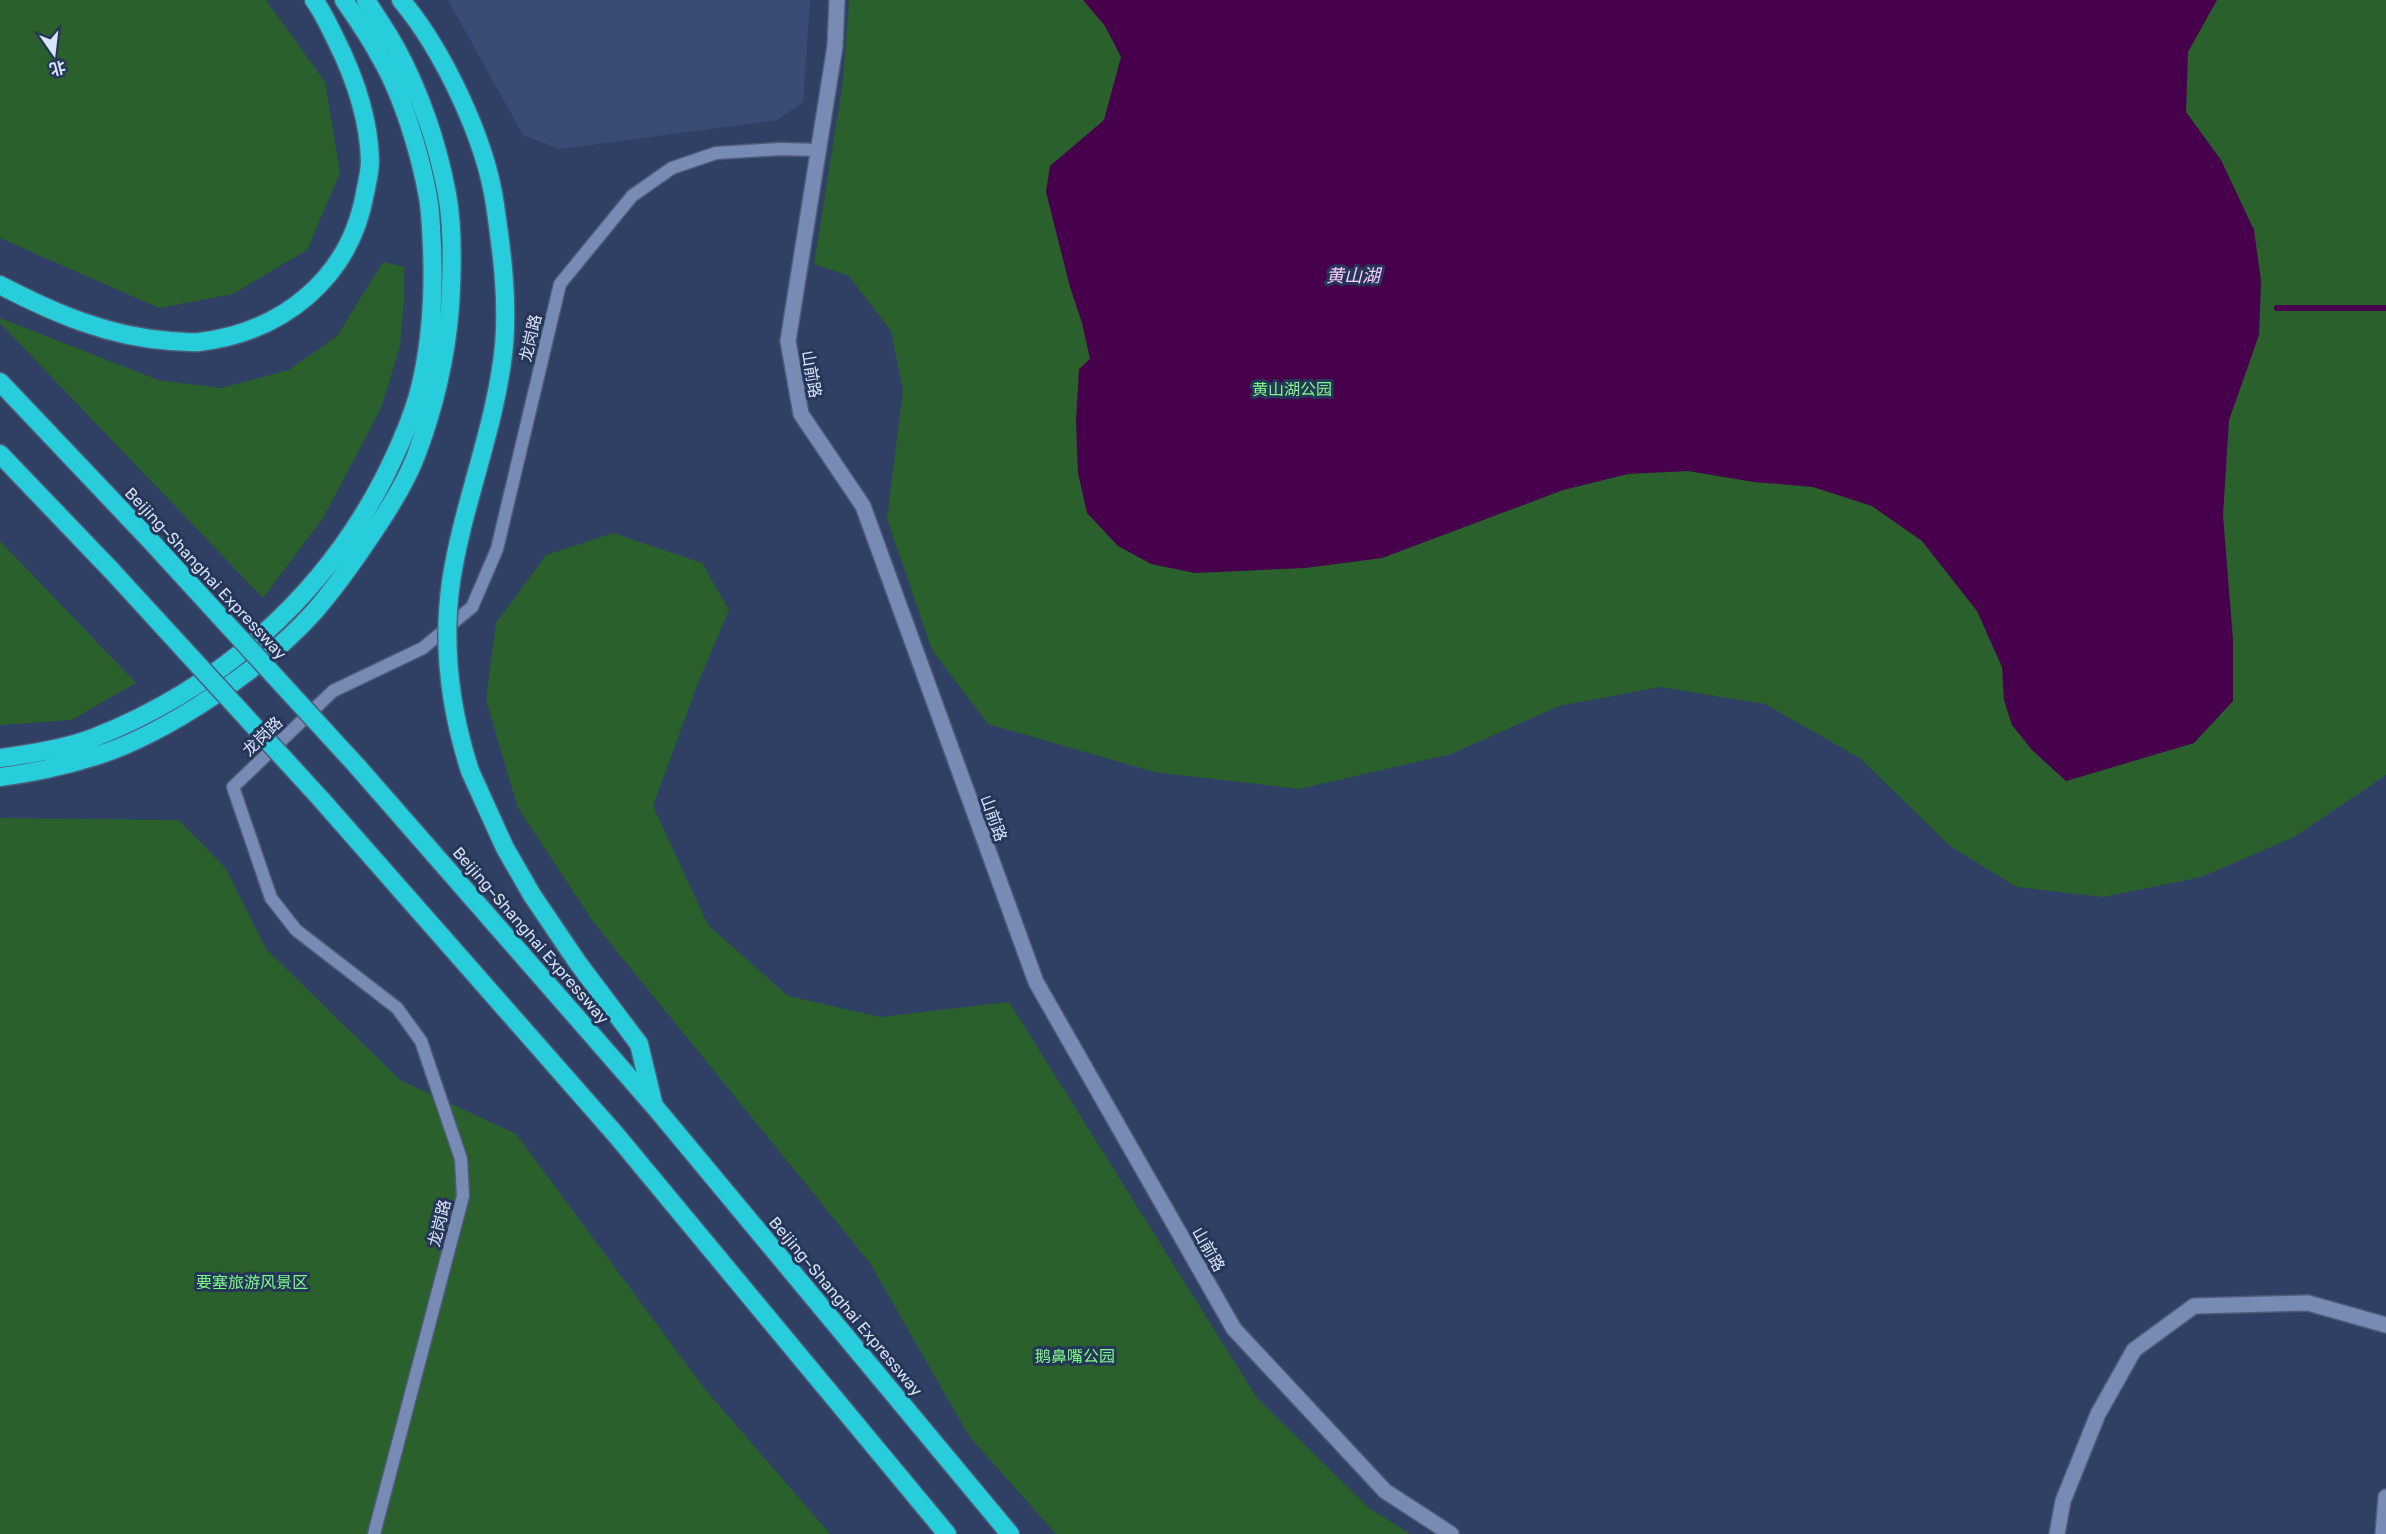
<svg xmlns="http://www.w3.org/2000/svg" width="2386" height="1534" font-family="'Golos Text','Noto Sans SC',sans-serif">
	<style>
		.built { fill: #3a4c75 }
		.green { fill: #29602c }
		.water { fill: #46004c }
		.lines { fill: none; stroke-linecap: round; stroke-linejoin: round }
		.stream { stroke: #46004c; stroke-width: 6 }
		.lane-casing { stroke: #4e5b79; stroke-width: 15 }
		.street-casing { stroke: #4e5b79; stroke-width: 18 }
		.secondary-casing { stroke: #4e5b79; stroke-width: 18 }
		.highway-casing { stroke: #4e5b79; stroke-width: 21 }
		.lane { stroke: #788bb4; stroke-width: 12 }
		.street { stroke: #788bb4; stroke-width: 15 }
		.secondary { stroke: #788bb4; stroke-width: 15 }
		.highway { stroke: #28cddc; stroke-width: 18 }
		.highway-bridge-casing { stroke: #4e5b79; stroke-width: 21; stroke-linecap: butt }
		.highway-bridge { stroke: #28cddc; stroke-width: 18 }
		.labels { text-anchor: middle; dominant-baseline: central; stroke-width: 6; stroke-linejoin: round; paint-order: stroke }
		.street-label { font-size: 16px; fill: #dae5fb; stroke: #263658 }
		.park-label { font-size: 16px; fill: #7efd84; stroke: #263658 }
		.water-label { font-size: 18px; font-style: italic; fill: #f9ccfb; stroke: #263658 }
	</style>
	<rect width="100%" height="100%" fill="#304064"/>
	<path class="built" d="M448 0H810L803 102 777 120 559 149 523 135Z"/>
	<path class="green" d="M0 0H266L325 82 340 173 307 250 233 294 159 308 0 238Z
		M849 0H2386V775L2294 837 2201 877 2103 897 2016 887 1949 845 1860 758 1765 704 1660 687 1559 706 1451 754 1299 789 1154 772 988 724 932 650 887 519 903 390 891 331 849 276 814 264 843 81Z
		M383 262 404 267V299L400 346 381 408 323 518 263 598 0 323V318L158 380 221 388 289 370 337 336Z
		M613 533 702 563 729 610 699 680 653 806 708 925 788 996 880 1017 1009 1002 1257 1398 1369 1508 1410 1534H1056L969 1436 870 1263 594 923 518 808 486 700 496 623 546 555Z
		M0 541 136 683 71 720 0 725Z
		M0 818 179 820 226 869 266 949 400 1080 516 1134 704 1388 830 1534H0Z"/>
	<path class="water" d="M1083 0H2217L2188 52 2186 112 2221 160 2254 230 2261 281 2259 335 2229 420 2223 515 2233 640V701L2194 743 2066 781 2032 750 2012 725 2004 700 2002 667 1977 611 1922 541 1872 506 1813 487 1754 482 1688 471 1628 474 1563 490 1382 558 1305 568 1195 573 1151 564 1118 546 1087 513 1078 473 1076 421 1079 369 1090 359 1082 323 1070 287 1046 192 1050 166 1104 120 1121 57 1105 26Z"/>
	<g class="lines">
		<path class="stream" d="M2277 308H2386"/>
		<g class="lane-casing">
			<path id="lane" d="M374 1534 463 1196 461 1159 421 1041 397 1008 296 930 271 898 233 787 333 691 423 648 472 607 497 549 560 284 632 196 672 168 716 153 780 149 819 150"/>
		</g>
		<g class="street-casing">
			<path id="street" d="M837 0 835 46 788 341 801 414 863 506 1036 982 1234 1329 1385 1491 1451 1534
				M2057 1534 2063 1501 2098 1414 2134 1350 2194 1306 2308 1303 2386 1325"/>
		</g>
		<g class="secondary-casing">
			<path id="secondary" d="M2383 1534 2386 1497"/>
		</g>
		<g class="highway-casing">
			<path id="highway" d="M401 0C443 50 486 140 495 205
				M0 285C54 313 109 337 171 341 180 341 190 343 199 342 283 332 350 278 365 193 367 183 370 171 370 161 369 118 355 78 336 40 329 26 323 12 314 0
				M0 382 148 538
				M0 454 112 571
				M0 758C31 754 64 749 93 738 218 689 321 599 383 480 397 452 411 422 419 392 431 345 434 295 432 247 431 230 431 214 428 197 420 153 402 93 379 55 369 36 356 18 344 0
				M357 766 655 1107 1010 1534
				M470 771 505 848 532 895 578 963 639 1044 653 1102
				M0 777C33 773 64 766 96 756 166 734 265 667 314 612 335 588 354 561 372 534 389 509 407 481 417 453 435 405 446 358 450 307 452 275 453 226 447 194 438 145 420 92 396 48 387 32 376 16 366 0
				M320 798 617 1136 947 1534"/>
		</g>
		<use href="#lane" class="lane"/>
		<use href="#street" class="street"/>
		<use href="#secondary" class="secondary"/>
		<use href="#highway" class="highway"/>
		<g class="highway-bridge-casing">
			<path id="highway-bridge" d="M148 538 357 766
				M112 571 320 798
				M470 771C450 709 442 646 451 582 463 502 496 427 504 346 508 298 502 252 495 205"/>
		</g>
		<use href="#highway-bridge" class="highway-bridge"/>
	</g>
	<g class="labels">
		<g class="street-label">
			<text transform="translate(530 338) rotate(-77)">龙岗路</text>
			<text transform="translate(812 374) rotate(80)">山前路</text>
			<text transform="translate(206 573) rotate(47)">Beijing–Shanghai Expressway</text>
			<text transform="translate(262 736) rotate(-44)">龙岗路</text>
			<text transform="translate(994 818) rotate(70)">山前路</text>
			<text transform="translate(531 935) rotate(49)">Beijing–Shanghai Expressway</text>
			<text transform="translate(439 1223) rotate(-76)">龙岗路</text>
			<text transform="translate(1209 1249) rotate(60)">山前路</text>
			<text transform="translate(846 1306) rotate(50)">Beijing–Shanghai Expressway</text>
		</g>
		<g class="park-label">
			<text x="1292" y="389">黄山湖公园</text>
			<text x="252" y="1282">要塞旅游风景区</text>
			<text x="1075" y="1356">鹅鼻嘴公园</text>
		</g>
		<g class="water-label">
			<text x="1353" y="275">黄山湖</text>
		</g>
	</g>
	<g transform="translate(54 54) rotate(166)" stroke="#263658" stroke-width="4.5" paint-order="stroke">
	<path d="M0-4.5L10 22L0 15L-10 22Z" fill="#dae5fb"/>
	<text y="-9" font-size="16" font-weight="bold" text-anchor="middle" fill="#dae5fb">北</text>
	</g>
</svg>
